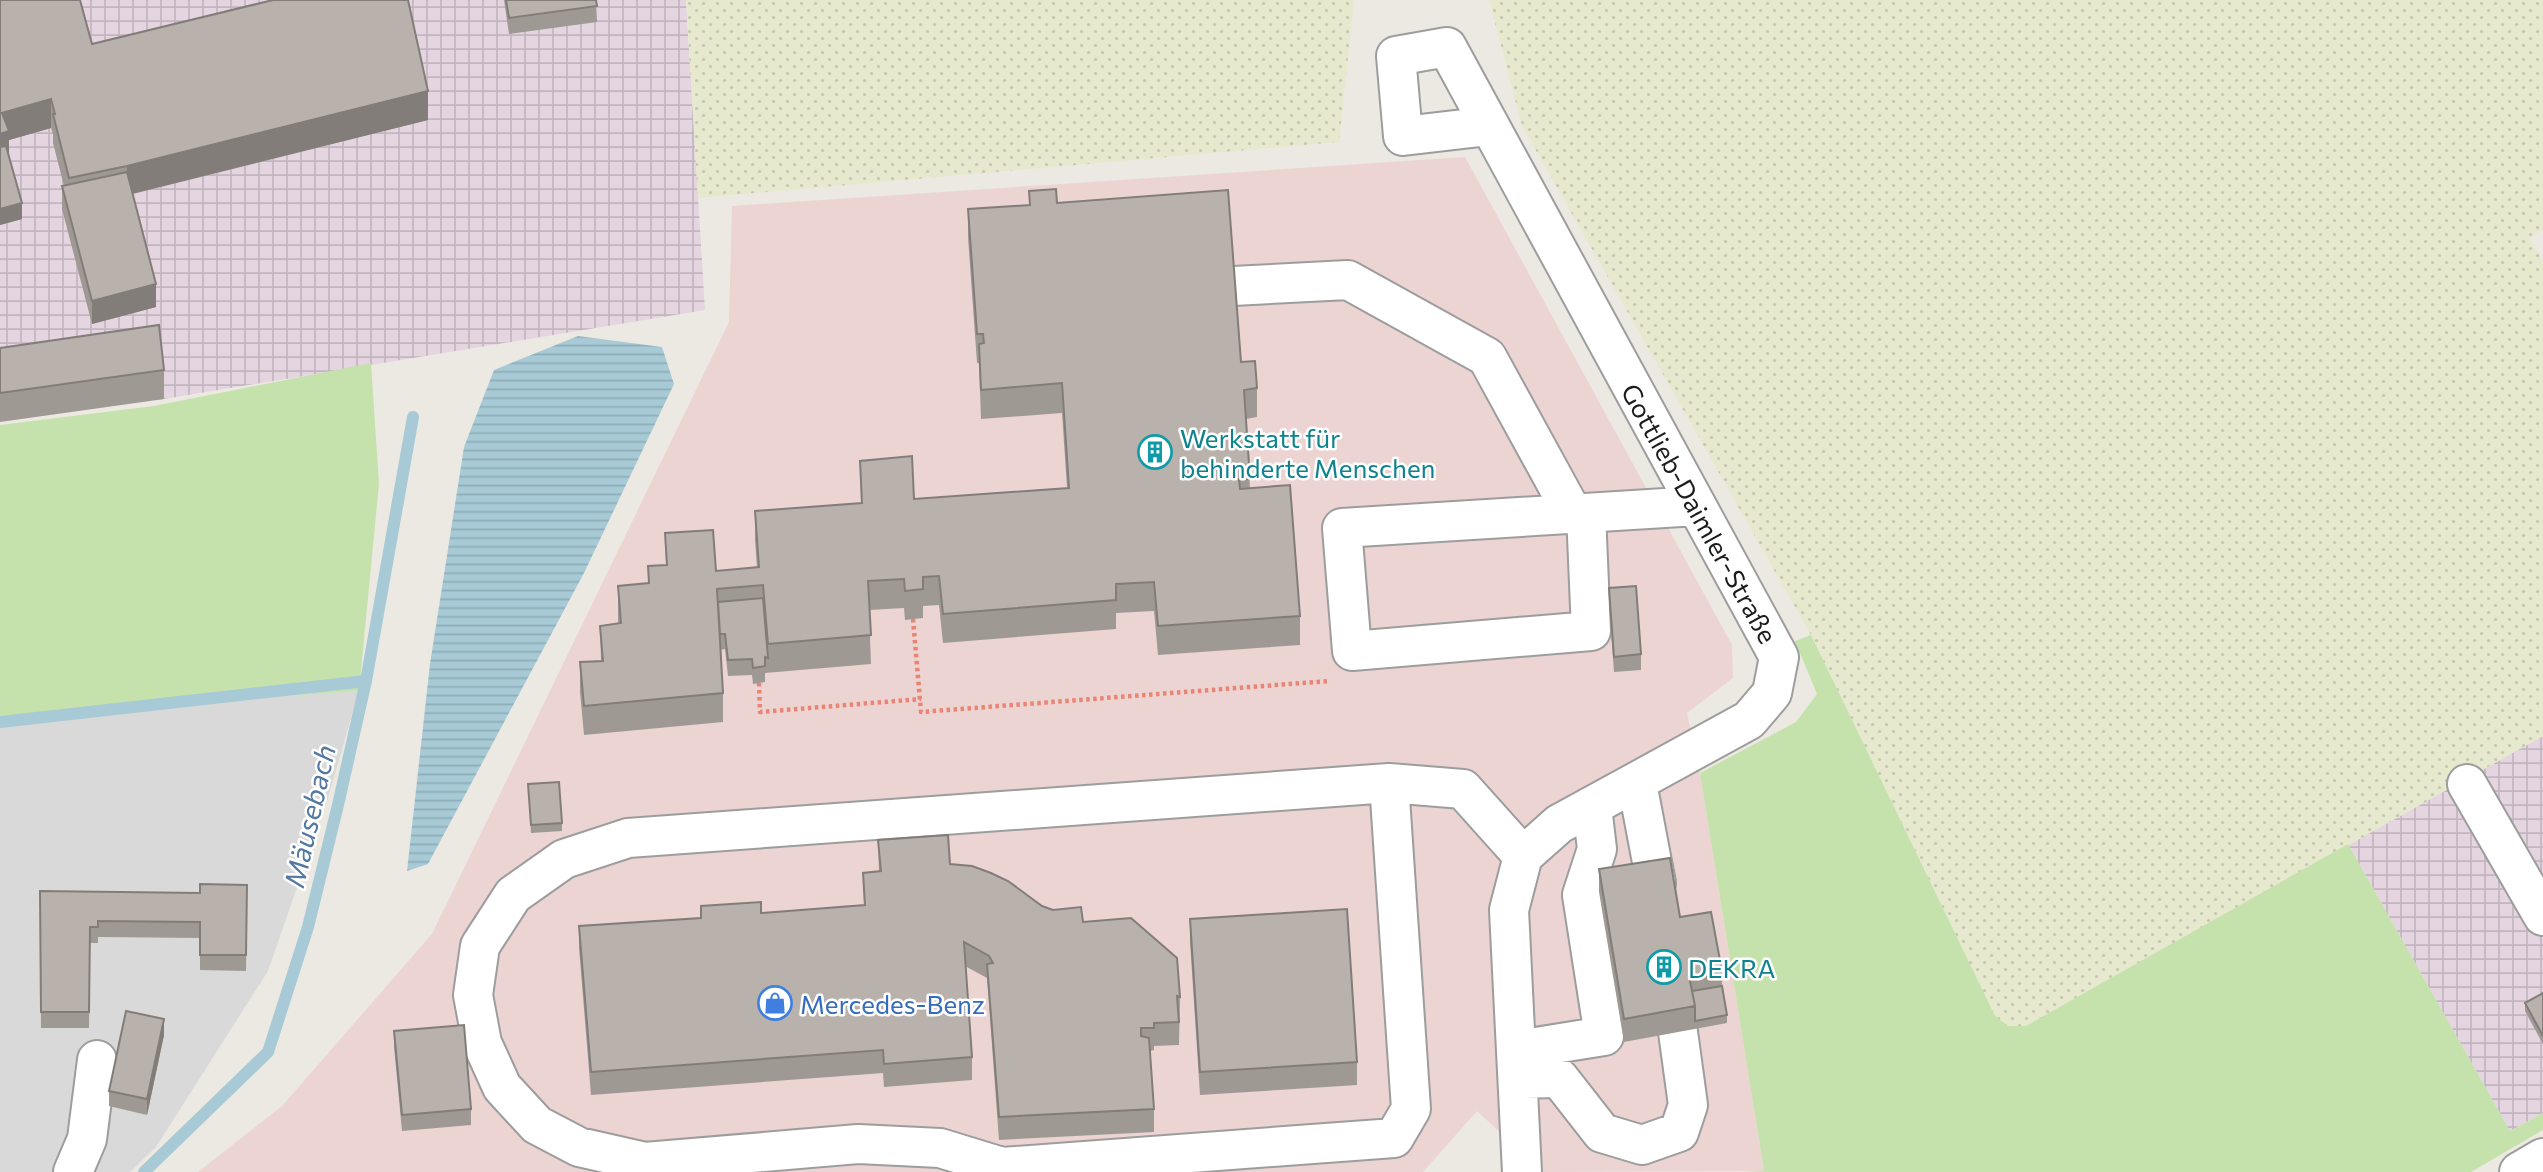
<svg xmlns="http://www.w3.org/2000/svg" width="2543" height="1172" font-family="Commissioner,sans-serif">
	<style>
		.residential { fill: #dad9d9 }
		.commercial { fill: #ecd4d3 }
		.industrial { fill: url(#industrial-grid) }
		.farmland { fill: url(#farmland-dots) }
		.grass { fill: #c5e2ad }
		.water { fill: url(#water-rules) }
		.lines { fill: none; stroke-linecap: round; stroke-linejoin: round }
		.stream { stroke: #a7cad6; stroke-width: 12 }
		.minor-casing { stroke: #9d9d9d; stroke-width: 42 }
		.path { stroke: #ea8475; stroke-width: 4.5; stroke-dasharray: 3.5 3.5; stroke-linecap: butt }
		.minor { stroke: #fff; stroke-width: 38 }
		.wall { fill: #9f9994 }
		.shaded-wall { fill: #827d78 }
		.building { fill: #b9b2ac; stroke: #827d78; stroke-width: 2 }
		.labels { text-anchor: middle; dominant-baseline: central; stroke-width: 5; stroke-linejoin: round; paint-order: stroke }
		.culture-label { font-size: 26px; fill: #0d838f; stroke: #fff; text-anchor: start }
		.street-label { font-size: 26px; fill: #1c1c1c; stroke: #fff }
		.shop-label { font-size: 26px; fill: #366cbe; stroke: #fff; text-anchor: start }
		.water-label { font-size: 28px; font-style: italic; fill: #5378a1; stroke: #fff }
	</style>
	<defs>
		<pattern id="industrial-grid" width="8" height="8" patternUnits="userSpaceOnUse" patternTransform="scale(1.75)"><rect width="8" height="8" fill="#e4d5e1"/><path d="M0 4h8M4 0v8" fill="none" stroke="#c3b6c0"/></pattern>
		<pattern id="farmland-dots" width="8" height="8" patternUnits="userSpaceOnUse" patternTransform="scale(1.75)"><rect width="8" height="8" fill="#e7e9cf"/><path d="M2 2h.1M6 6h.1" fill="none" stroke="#c6c7b1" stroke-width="1.8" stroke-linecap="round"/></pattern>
		<pattern id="water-rules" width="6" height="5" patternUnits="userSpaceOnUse" patternTransform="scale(1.75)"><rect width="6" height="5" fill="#a7cad6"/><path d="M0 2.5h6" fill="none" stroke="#8fadb7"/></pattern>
	</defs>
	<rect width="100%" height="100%" fill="#ece9e2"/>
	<path class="residential" d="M359 691 327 801 268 971 156 1147 130 1172H0V716Z"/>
	<path class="commercial" d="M1465 157 1732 645 1733 678 1687 713 1700 773 1764 1171 1543 1172 1477 1111 1423 1172H198L282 1106 432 934 729 322 732 206Z"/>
	<path class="industrial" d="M0 0H686L705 310 164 399 0 419Z
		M2543 736V1113L2510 1131 2348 844Z"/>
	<path class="farmland" d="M686 0H1354L1339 142 698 198Z
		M1489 0H2543V230L2529 238 2543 261V736L2026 1026 2008 1027 1995 1017 1811 635 1522 126Z"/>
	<path class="grass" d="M371 363 379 484 359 691 0 716V425L154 406Z
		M1811 635 1995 1016 2008 1026H2026L2348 844 2510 1131 2543 1113V1130L2471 1172H1743L1764 1171 1700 773 1796 722 1817 694 1795 641Z"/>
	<path class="water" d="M578 336 662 347 674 384 584 573 428 864 407 871 430 664 464 447 494 370Z"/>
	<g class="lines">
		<path class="stream" d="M0 722 366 681
			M144 1172 268 1052 308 927 338 805 366 681 413 417"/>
		<g class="minor-casing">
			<path id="minor" d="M1489 126 1403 136 1396 56 1447 47 1779 657 1772 693 1749 720 1559 824 1523 856 1509 910 1522 1172
				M1233 286 1348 280 1487 357 1573 514
				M1586 513 1591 631 1352 651 1342 528 1697 506
				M1389 783 1411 1109 1394 1138 1002 1167 940 1148 858 1144 645 1162 579 1147 537 1125 502 1087 482 1043 473 995 480 946 513 895 564 859 628 838 1389 783 1463 789 1523 856
				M1637 783 1656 883
				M2467 784 2543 916
				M1517 1050 1604 1036 1582 895 1597 849 1592 807
				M1518 1079 1559 1078 1602 1133 1642 1145 1679 1132 1688 1105 1678 1032
				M73 1172 87 1139 97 1060
				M2519 1172 2543 1158"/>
		</g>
		<path class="path" d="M913 619 921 712 1329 681
			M759 683 760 712 921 699"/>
		<use href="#minor" class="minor"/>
	</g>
	<path class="wall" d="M0 0 92 44 428 120 133 194 156 307 92 324 62 209V186H64L53 143V134L51 128 9 140V156L22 219 0 225Z
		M504 0H596L597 22 509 34Z
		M1029 191 1057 203 1241 362 1257 388V417L1246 419 1250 489 1300 616V645L1158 655 1154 611 1116 613V629L943 643 939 605 923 606V618L905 620 904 608 869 610 871 664 765 673V682L753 684 752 675 728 676 725 649 721 650 723 693V722L584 735 580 692V662L601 661 600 626 618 624V586L648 583V566L666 565 665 533 716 571 757 568 755 540V511L861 503 860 461 914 499 1067 488 1062 413 981 419 979 363H977L968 238V209L1029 205Z
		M0 348 164 370V399L0 422Z
		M1609 588 1641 654V670L1614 672 1609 604Z
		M528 784 562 823V831L531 833Z
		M878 840 950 864 1042 906 1083 922 1180 997 1179 1045 1154 1046V1050L1150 1051 1154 1109V1132L999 1140 987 978 965 966 972 1057V1080L884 1087 883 1073 591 1095 579 948V926L701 918V906L761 913 864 905 863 873 879 872Z
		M1599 869 1680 917 1722 971V986L1727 1015V1023L1624 1042 1599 892Z
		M247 885 246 971 200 970V938L98 937V943H90L89 1028H41L40 891 200 893Z
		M1190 919 1357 1062V1085L1200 1095 1190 942Z
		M2543 993V1044L2525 1011V1003Z
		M394 1031 471 1109V1125L402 1131 394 1047Z
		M164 1035 147 1115 109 1106V1091Z"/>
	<path class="shaded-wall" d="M428 91V120L127 195V166Z
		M51 99V128L9 140V160L0 163V134L2 113Z
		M22 203V219L0 225V209Z
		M156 284V307L92 324V301Z
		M164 1019V1035L147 1115V1099Z"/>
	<path class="building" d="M0 0H80L92 44 273 0H408L428 91 127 166 69 178 53 114H55L51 99 2 113 9 131 0 134Z
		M506 0H596L597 6 509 18Z
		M6 146 22 203 0 209V147Z
		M127 172 156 284 92 301 62 186Z
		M1056 189 1057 203 1228 190 1241 362 1255 361 1257 388 1244 390 1250 479H1239L1240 489 1290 485 1300 616 1158 626 1154 582 1116 584V600L943 614 939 576 923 577V589L905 591 904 579 868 581 871 635 768 644 763 585 717 589 723 693 584 706 580 662 603 661 600 626 621 623 618 586 649 583 648 566 667 565 665 533 713 530 716 571 759 567 755 511 862 503 860 461 912 456 914 499 1069 488 1062 383 981 390 979 344 984 343 983 334H977L968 209 1030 205 1029 191Z
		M159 325 164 370 0 393V348Z
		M1636 586 1641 654 1614 657 1609 588Z
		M763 598 768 658 765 657V666L753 668 752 659 728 660 725 634H720L718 602Z
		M559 782 562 823 531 825 528 784Z
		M948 835 950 864 972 866 991 873 1008 881 1042 906 1053 910 1081 907 1083 922 1131 918 1177 958 1180 997 1177 996 1179 1022 1154 1023V1028H1141V1036L1149 1038 1154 1109 999 1117 987 964 993 963 989 956 964 942 972 1057 884 1064 883 1050 591 1072 579 926 701 918V906L761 902V913L865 905 863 873 881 871 878 840Z
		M1670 858 1680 917 1711 912 1722 971 1689 976 1695 1006 1624 1019 1599 869Z
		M200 884 247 885 246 955H200V922L98 921V927H90L89 1012H41L40 891 200 893Z
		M1347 909 1357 1062 1200 1072 1190 919Z
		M1722 986 1727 1015 1695 1021V1006L1692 991Z
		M2543 993V1036L2525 1003Z
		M126 1011 164 1019 147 1099 109 1091Z
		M464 1025 471 1109 402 1115 394 1031Z"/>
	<defs>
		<g id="building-ring" transform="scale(1.75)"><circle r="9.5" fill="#fff" stroke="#0f9aa8" stroke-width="1.5"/><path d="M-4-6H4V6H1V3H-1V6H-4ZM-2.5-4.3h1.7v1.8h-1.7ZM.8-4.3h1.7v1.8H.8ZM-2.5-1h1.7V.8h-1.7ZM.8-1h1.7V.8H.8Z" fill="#0f9aa8"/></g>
		<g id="shop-ring" transform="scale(1.75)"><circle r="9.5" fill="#fff" stroke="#3f7fe0" stroke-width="1.5"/><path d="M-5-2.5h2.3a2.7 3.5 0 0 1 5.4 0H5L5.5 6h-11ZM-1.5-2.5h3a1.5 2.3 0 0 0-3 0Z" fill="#3f7fe0"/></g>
	</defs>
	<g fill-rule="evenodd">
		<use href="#building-ring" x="1155" y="452"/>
		<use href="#building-ring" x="1664" y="967"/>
		<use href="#shop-ring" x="775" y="1003"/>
	</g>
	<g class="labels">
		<g class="culture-label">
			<text x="1180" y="437">Werkstatt für<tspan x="1180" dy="30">behinderte Menschen</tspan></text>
			<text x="1688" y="967">DEKRA</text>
		</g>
		<g class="street-label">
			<text transform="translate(1700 513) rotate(61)">Gottlieb-Daimler-Straße</text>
		</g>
		<g class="shop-label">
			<text x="800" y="1003">Mercedes-Benz</text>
		</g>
		<g class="water-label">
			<text transform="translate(309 816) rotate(-77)">Mäusebach</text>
		</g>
	</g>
</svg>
